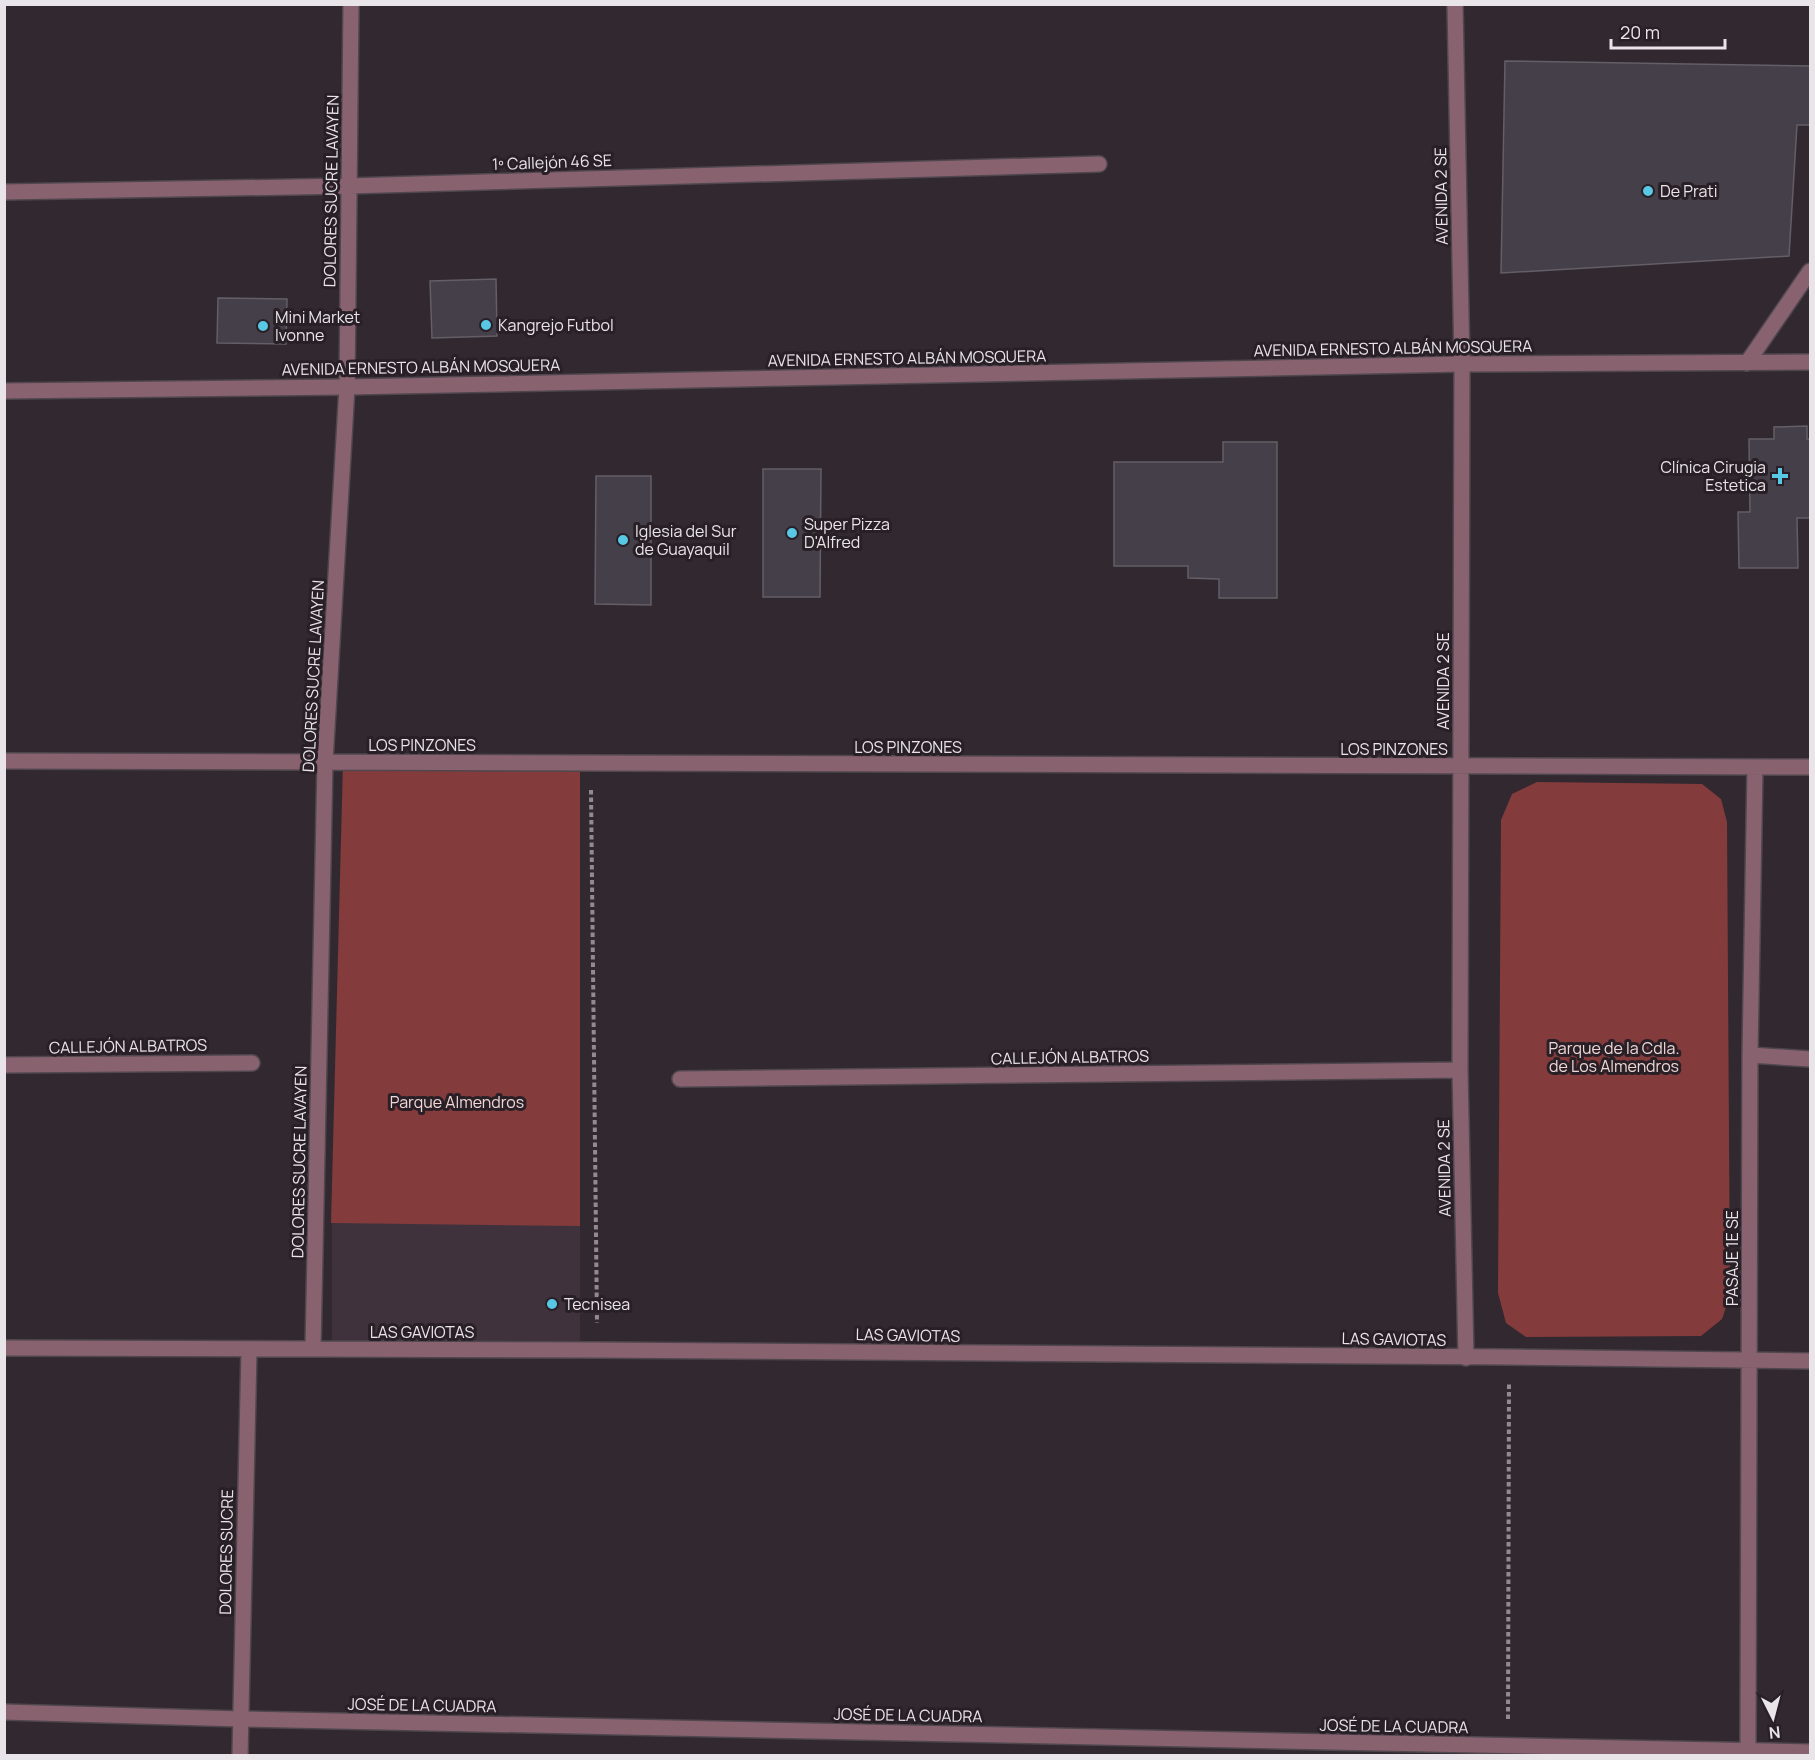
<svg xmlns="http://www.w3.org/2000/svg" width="1815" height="1760" font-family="Manrope,sans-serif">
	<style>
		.built { fill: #3f323c }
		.green { fill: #843b3c }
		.building { fill: #453f49; stroke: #635e67; stroke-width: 1.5 }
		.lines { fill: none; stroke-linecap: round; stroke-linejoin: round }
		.service-casing { stroke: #4f474d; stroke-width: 18 }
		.minor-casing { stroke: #4f474d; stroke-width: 18 }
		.tertiary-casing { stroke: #4f474d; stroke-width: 18 }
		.path { stroke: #918a90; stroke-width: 4; stroke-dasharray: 4.5 3; stroke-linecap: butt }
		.service { stroke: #89626f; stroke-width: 15 }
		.minor { stroke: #89626f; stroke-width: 15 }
		.tertiary { stroke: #89626f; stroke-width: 15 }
		.poi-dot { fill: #59c8e5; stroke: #282026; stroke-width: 2 }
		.labels { text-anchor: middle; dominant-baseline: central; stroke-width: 6; stroke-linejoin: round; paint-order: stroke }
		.street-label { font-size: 16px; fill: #e9e4e8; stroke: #282026 }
		.poi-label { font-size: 16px; fill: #e9e4e8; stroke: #282026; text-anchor: start }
		.park-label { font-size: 16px; fill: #f0d6d5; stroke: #282026 }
	</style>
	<rect width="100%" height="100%" fill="#322930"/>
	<path class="built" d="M332 1221H580V1343H332Z"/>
	<path class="green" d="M343 762 580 764V1226L331 1223Z
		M1537 782 1702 784 1721 799 1727 822 1730 1295 1722 1319 1701 1336 1526 1337 1506 1323 1498 1293 1501 820 1512 794Z"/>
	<path class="building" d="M1505 61 1810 66V125H1797L1789 256 1501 273Z
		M496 279 497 336 432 338 430 281Z
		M218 298 287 299 286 344 217 343Z
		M1807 426V439H1810V518H1797L1798 568H1739L1738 512H1750L1749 439H1774V427Z
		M1223 442H1277V598H1219V579L1188 578V566H1114V462H1223Z
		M763 469H821L820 597H763Z
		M596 476H651V605L595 604Z"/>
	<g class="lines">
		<g class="service-casing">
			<path id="service" d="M1747 363 1810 271"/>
		</g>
		<g class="minor-casing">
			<path id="minor" d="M1455 4 1462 364 1460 1070 1466 1358
				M4 192 349 186 1099 164
				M4 761 1810 767
				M1750 1055 1810 1059
				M4 1065 252 1063
				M680 1079 1460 1070
				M4 1348 597 1350 1509 1357 1810 1361
				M313 1349 325 762 347 387 351 4
				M1748 1749 1750 1055 1755 767
				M240 1756 249 1349"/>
		</g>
		<g class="tertiary-casing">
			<path id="tertiary" d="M4 391 347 387 1462 364 1810 362
				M4 1712 241 1719 1810 1752"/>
		</g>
		<path class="path" d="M591 790 597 1323
			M1508 1719 1509 1382"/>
		<use href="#service" class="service"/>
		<use href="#minor" class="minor"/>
		<use href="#tertiary" class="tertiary"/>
	</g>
	<g class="poi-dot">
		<circle cx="1648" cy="191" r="6"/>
		<circle cx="486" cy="325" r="6"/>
		<circle cx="263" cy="326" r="6"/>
		<path d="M1777 467h6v6h6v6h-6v6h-6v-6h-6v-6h6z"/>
		<circle cx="792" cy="533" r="6"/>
		<circle cx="623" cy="540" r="6"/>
		<circle cx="552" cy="1304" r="6"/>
	</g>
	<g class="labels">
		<g class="street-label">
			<text transform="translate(552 162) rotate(-2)">1º Callejón 46 SE</text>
			<text transform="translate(331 191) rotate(-89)">DOLORES SUCRE LAVAYEN</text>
			<text transform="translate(1441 196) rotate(-91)">AVENIDA 2 SE</text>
			<text transform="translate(1393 348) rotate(-1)">AVENIDA ERNESTO ALBÁN MOSQUERA</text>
			<text transform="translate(907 358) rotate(-1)">AVENIDA ERNESTO ALBÁN MOSQUERA</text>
			<text transform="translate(421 367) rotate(-1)">AVENIDA ERNESTO ALBÁN MOSQUERA</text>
			<text transform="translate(313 676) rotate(-87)">DOLORES SUCRE LAVAYEN</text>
			<text transform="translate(1443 681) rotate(-90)">AVENIDA 2 SE</text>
			<text x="422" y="745">LOS PINZONES</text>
			<text x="908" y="747">LOS PINZONES</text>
			<text x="1394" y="749">LOS PINZONES</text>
			<text transform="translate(128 1046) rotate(-1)">CALLEJÓN ALBATROS</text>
			<text transform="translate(1070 1057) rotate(-1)">CALLEJÓN ALBATROS</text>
			<text transform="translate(299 1162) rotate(-89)">DOLORES SUCRE LAVAYEN</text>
			<text transform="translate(1444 1168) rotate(-91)">AVENIDA 2 SE</text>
			<text transform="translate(1732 1258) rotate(-90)">PASAJE 1E SE</text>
			<text x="422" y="1332">LAS GAVIOTAS</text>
			<text transform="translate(908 1335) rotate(1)">LAS GAVIOTAS</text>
			<text transform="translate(1394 1339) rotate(1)">LAS GAVIOTAS</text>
			<text transform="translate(226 1552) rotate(-89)">DOLORES SUCRE</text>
			<text transform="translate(422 1705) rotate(1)">JOSÉ DE LA CUADRA</text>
			<text transform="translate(908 1715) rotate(1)">JOSÉ DE LA CUADRA</text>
			<text transform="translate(1394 1726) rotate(1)">JOSÉ DE LA CUADRA</text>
		</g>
		<g class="poi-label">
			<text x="1660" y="191">De Prati</text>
			<text x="275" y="317">Mini Market<tspan x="275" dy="18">Ivonne</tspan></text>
			<text x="498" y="325">Kangrejo Futbol</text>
			<text x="1766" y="467" text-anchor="end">Clínica Cirugia<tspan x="1766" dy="18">Estetica</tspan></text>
			<text x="804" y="524">Super Pizza<tspan x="804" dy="18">D'Alfred</tspan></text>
			<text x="635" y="531">Iglesia del Sur<tspan x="635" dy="18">de Guayaquil</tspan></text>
			<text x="564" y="1304">Tecnisea</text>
		</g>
		<g class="park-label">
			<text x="1614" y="1048">Parque de la Cdla.<tspan x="1614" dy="18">de Los Almendros</tspan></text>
			<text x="457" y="1102">Parque Almendros</text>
		</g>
	</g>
	<rect width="1815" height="1760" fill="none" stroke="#e9e4e8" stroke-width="12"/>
	<g transform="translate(1773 1718) rotate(174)" stroke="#282026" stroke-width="4.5" paint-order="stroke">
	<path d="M0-4.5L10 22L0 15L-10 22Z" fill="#e9e4e8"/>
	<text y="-9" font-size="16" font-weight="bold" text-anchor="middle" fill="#e9e4e8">N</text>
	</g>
	<path d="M1611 39v9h114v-9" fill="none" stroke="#e9e4e8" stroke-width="3"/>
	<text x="1620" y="39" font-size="18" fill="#e9e4e8" stroke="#282026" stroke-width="4.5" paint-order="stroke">20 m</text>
</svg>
